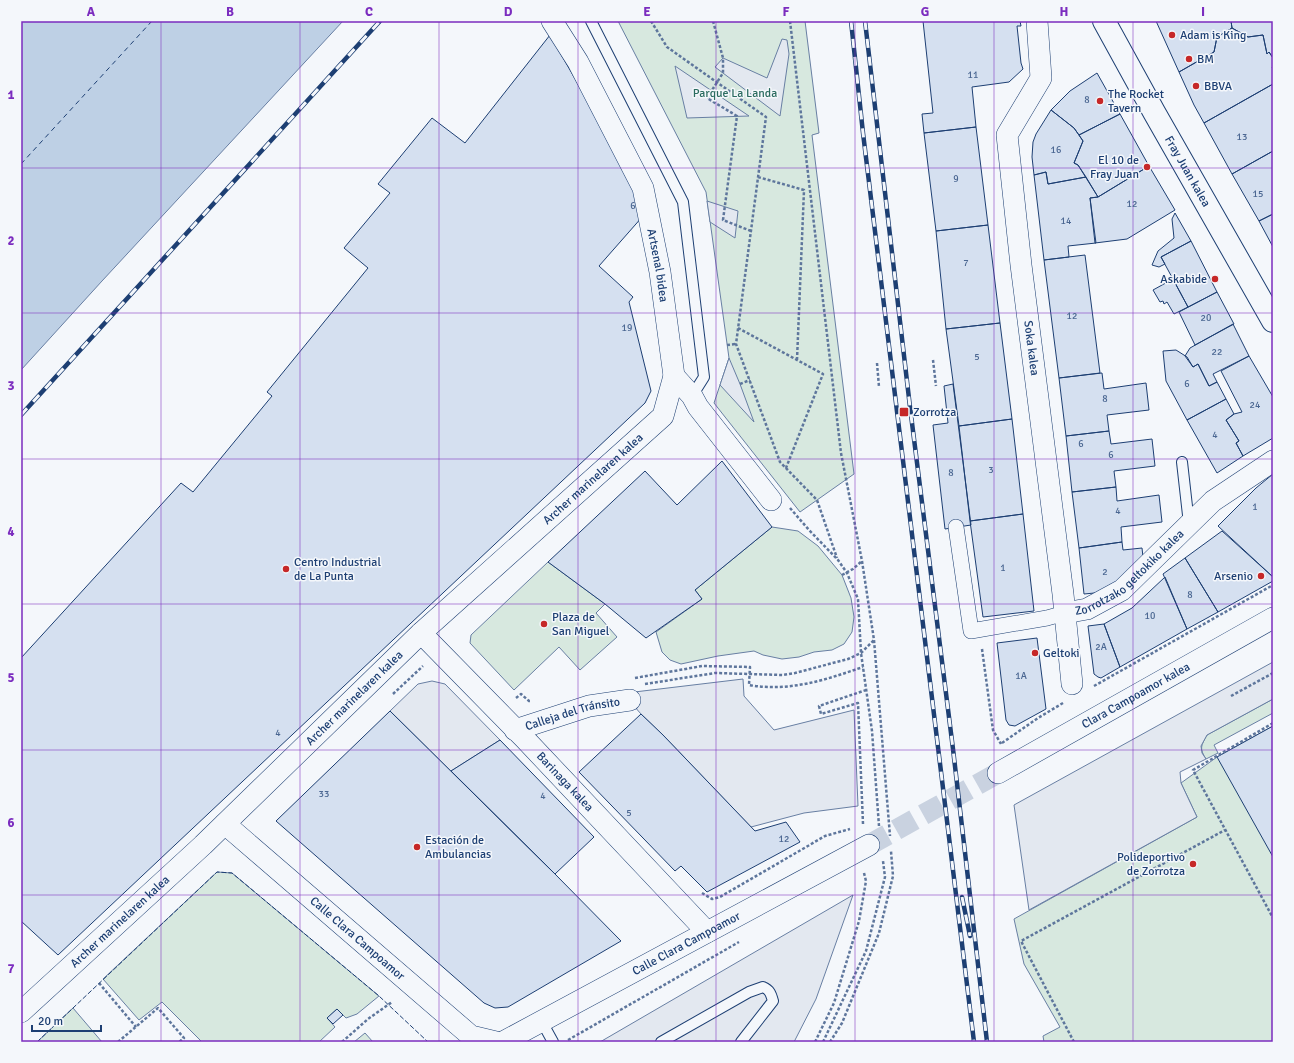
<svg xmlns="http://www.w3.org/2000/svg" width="1294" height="1063" font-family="Signika,sans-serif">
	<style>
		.green { fill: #d7e8df; stroke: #687fa3 }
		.parking { fill: #e3e8f0; stroke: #687fa3 }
		.water { fill: #bed0e5; stroke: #687fa3 }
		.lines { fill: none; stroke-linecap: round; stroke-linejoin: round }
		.ferry { stroke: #1d3f73; stroke-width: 1; stroke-dasharray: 5 4; stroke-linecap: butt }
		.building { fill: #d5e0f0; stroke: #1d3f73 }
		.minor-tunnel { stroke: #c9d2e0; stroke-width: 21; stroke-dasharray: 21 10; stroke-linecap: butt }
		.service-casing { stroke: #1d3f73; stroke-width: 12 }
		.pedestrian-casing { stroke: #1d3f73; stroke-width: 16 }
		.minor-casing { stroke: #1d3f73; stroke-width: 22 }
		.primary-casing { stroke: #1d3f73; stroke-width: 24 }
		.path { stroke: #5e769c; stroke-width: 2.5; stroke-dasharray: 3 2; stroke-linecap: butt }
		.service { stroke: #f4f7fb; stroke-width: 10 }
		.pedestrian { stroke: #f4f7fb; stroke-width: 15 }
		.minor { stroke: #f4f7fb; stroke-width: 21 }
		.primary { stroke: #f4f7fb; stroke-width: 22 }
		.rail-casing { stroke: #1d3f73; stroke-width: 4.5 }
		.rail { stroke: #f4f7fb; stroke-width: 3; stroke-dasharray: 9; stroke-linecap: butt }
		.fence { stroke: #1d3f73; stroke-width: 1; stroke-dasharray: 5 2; stroke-linecap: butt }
		.grid { fill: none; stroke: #7b2cbf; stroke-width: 1; stroke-opacity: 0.55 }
		.poi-dot { fill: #c62828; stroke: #f4f7fb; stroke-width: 1.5 }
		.labels { text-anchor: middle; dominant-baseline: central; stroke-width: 3; stroke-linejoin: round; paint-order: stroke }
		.number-label { font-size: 10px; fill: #4b6792 }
		.poi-label { font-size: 12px; fill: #1d3f73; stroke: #f4f7fb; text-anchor: start }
		.park-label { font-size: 12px; fill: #2c6c60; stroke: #f4f7fb }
		.street-label { font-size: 12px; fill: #1d3f73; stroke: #f4f7fb }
		.neatline { fill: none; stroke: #7b2cbf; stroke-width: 1.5 }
		.grid-label { font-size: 13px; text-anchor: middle; font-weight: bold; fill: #7b2cbf }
	</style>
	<rect width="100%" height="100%" fill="#f4f7fb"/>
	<path class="green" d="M618 21H805L819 133 812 135 854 474 800 512 714 403 729 358 706 192Z
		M772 527 798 531 818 546 842 575 851 598 854 617 852 632 844 644 832 650 814 652 799 657 782 659 763 655 754 651 718 656 681 664 670 660 662 652 656 632 702 599 695 590Z
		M548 562 605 604 596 613 617 637 580 670 559 647 514 690 470 643 471 635Z
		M1273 699V713L1214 745 1218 753 1206 759C1199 748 1201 746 1207 735Z
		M1273 726V1042H1044L1043 1036 1060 1027 1024 964 1014 919 1197 817 1181 783 1217 757Z
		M217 872 232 873 379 996 357 1014 346 1018 337 1009 327 1018 335 1027 319 1042H202L162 1002 139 1020 103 979Z
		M73 1008 102 1042H37Z
		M365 1033 373 1042H354Z"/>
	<path class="parking" d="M782 39 787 40 789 54 780 116 715 67 723 58 767 78Z
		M675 66 749 116 687 118Z
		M707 201 738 211 735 238 710 222Z
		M729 358 740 384 754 422 720 385Z
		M1273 662V699L1207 735 1201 746 1202 753 1206 759 1180 772 1181 783 1197 817 1029 910 1014 805Z
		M743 679 744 696 774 730 854 710 858 806 804 813 751 827 663 735 641 714 634 706 626 693Z
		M432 681 445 684 500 740 451 771 390 711 418 684Z
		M853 895 816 999 794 1042H600Z"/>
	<path class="water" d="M21 21H343L102 281 21 370Z"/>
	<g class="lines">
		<path class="ferry" d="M21 164 152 21"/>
	</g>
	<path class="building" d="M923 21H1020L1021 26H1017L1021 63 1023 69 1009 82 972 87 976 127 924 133 922 114 933 113Z
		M1156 21H1231L1232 28 1217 37 1214 52 1179 72Z
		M1231 21H1273V58L1269 52 1267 54 1263 35 1248 37 1232 28Z
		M1232 28 1248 37 1263 35 1267 54 1269 52 1273 58V66L1272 67 1273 69V84L1204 123 1194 105 1179 72 1214 52 1217 37Z
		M550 35 638 189 643 216 599 266 633 297 629 302 651 391 645 403 58 955 21 921V658L181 483 193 492 272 396 267 392 368 268 344 248 390 193 378 184 432 118 465 143Z
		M1097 73 1120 114 1079 135 1074 128 1051 110 1070 91Z
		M1273 84V151L1232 174 1204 123Z
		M1051 110 1074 128 1083 141 1074 163 1078 165 1086 177 1048 184 1046 172 1034 175 1032 157 1033 142 1036 134Z
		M1120 114 1149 166 1098 197 1078 165 1074 163 1083 141 1079 135Z
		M976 127 988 225 936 231 924 133Z
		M1273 151V214L1259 221 1232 174Z
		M1149 166 1175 210 1127 239 1095 243 1090 198 1098 197Z
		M1046 172 1048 184 1086 177 1098 197 1090 198 1096 243 1068 246 1069 257 1044 260 1034 175Z
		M1175 213 1191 241 1161 257 1165 264 1159 267 1152 265 1158 251 1174 238 1172 219Z
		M1273 214V247L1259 221Z
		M988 225 1000 323 946 329 936 231Z
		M1191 241 1217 292 1188 307 1161 257Z
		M1085 255 1100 373 1059 378 1044 260Z
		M1173 279 1188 307 1174 314 1167 302 1164 304 1163 301 1160 302 1153 290Z
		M1217 292 1234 324 1195 345 1179 312Z
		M1000 323 1012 419 959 426 946 329Z
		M1233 324 1249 356 1213 374 1217 382 1209 386 1198 364 1193 367 1185 356 1190 348Z
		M1176 350 1187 357 1193 367 1198 364 1209 386 1217 382 1226 399 1187 420 1166 381 1163 351Z
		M1249 356 1273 397V438L1243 456 1236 443 1239 441 1226 420 1234 414 1242 412 1221 371Z
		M1102 373 1104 389 1146 383 1149 410 1107 415 1109 431 1066 436 1059 378Z
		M953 384 971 525 945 529 933 425 948 423 944 386Z
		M1226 399 1234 414 1226 420 1239 441 1236 443 1243 456 1217 473 1187 420Z
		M1012 419 1023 514 970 521 959 426Z
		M1109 431 1111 444 1152 439 1155 466 1114 471 1116 487 1072 492 1066 436Z
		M722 461 772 527 695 590 702 599 646 638 605 604 548 562 645 471 677 505Z
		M1273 474V577L1218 526 1256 488Z
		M1116 487 1117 501 1159 495 1162 522 1121 527 1122 542 1079 548 1072 492Z
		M1023 514 1034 611 983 617 970 521Z
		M1222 531 1273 577V581L1218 612 1185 558Z
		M1122 542 1123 550 1142 548 1143 557 1105 592 1084 594 1079 548Z
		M1185 558 1218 612 1187 629 1163 574Z
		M1165 577 1187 629 1120 667 1104 624 1132 608Z
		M1104 624 1120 667 1101 678 1098 677 1094 674 1088 626Z
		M1037 638 1046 709 1015 726 1009 725 1006 720 997 643Z
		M390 711 555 874 621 941 508 1007 495 1008 484 1003 276 821Z
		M641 714 663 735 755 831 786 822 800 842 707 892 681 866 675 871 579 772Z
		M1273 726V857L1217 757Z
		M500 740 594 837 555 874 451 771Z
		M337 1009 343 1015 333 1024 327 1018Z"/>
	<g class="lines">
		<path class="minor-tunnel" d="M869 845 998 773"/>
		<g class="service-casing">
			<path id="service" d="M591 21 683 202 704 377 692 396
				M1182 462 1189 524
				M542 1022 553 1042
				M661 1042 749 992 763 987C770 990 771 994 773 1001L741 1042"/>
		</g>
		<g class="pedestrian-casing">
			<path id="pedestrian" d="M956 527 971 631 1047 618 1065 613"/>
		</g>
		<g class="minor-casing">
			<g id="minor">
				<path id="s1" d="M552 21 578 62 643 188 660 272 674 376 692 396 698 407 771 500"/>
				<path id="s2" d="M1037 21 1041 78 1007 135 1021 265 1063 594 1072 684"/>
				<path id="s3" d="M1065 613 1087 609 1122 590 1213 501 1273 461"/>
				<path id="s4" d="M421 633 524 738 707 932"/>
				<path id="s5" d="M515 730 589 706 630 700"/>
				<path id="s6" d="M998 773 1273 618"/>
				<path id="s7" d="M225 824 471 1036 496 1042"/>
				<path id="s8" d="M21 1012 203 845 421 633 663 416 674 376"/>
				<path id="s9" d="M503 1042 869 845"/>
			</g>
		</g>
		<g class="primary-casing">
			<g id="primary">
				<path id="s10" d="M1104 21 1154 112 1273 321"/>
			</g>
		</g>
		<path class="path" d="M651 21 667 47 766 117 736 344 780 462 817 500 837 558
			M713 21 723 58V73L707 98 737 116 723 220 751 231
			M790 21 841 453 862 561 874 640 890 836
			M758 177 804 190 797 360
			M738 328 823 374 786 468
			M727 345 736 344
			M933 360 936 386
			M877 363 879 387
			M740 384 750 380
			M790 508 809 530 838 560 847 573 858 599 861 653 872 731 879 826
			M842 575 853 569 862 561
			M982 649 993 730 1001 744
			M635 678 702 666 750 667 749 685C790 692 825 680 863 667
			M645 684 715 673 783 675 795 673 848 659 861 653 874 640
			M1094 686 1273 585
			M393 694 423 666
			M1231 696 1273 673
			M516 698 521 694 529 701H531
			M1273 723 1193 770 1273 918
			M1002 743 1038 718 1063 703
			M863 824 858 703 821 714 819 706 866 690
			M702 893 712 899 720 897 825 836 850 829
			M99 983 136 1027
			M568 1040 739 942
			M118 1042 158 1008 184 1038 179 1042
			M342 1042 368 1019 392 1002
			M815 1042 834 1003 859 921 866 881 864 873
			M823 1042 866 951 885 877 883 861
			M830 1042 842 1023 879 933 893 876 891 851
			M1074 1042 1021 941 1225 830"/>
		<use href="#service" class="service"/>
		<use href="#pedestrian" class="pedestrian"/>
		<use href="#minor" class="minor"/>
		<use href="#primary" class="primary"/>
		<g class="rail-casing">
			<path id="rail" d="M851 21 863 133 974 1042
				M865 21 910 407 953 749 987 1042
				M21 415 380 21
				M962 897 970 936"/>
		</g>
		<use href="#rail" class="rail"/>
		<path class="fence" d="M37 1042 217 872 232 873 379 996 428 1042"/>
	</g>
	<path class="grid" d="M161 21V1042M300 21V1042M439 21V1042M578 21V1042M716 21V1042M855 21V1042M994 21V1042M1133 21V1042M21 168H1273M21 313H1273M21 459H1273M21 604H1273M21 750H1273M21 895H1273"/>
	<g class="poi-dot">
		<circle cx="1172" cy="35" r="4"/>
		<circle cx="1189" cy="59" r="4"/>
		<circle cx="1196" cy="86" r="4"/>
		<circle cx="1100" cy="101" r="4"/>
		<circle cx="1147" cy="167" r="4"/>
		<circle cx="1215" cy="279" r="4"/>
		<rect x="899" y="407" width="10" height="10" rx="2"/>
		<circle cx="286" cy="569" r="4"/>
		<circle cx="1261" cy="576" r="4"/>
		<circle cx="544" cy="624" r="4"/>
		<circle cx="1035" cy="653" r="4"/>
		<circle cx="417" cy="847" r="4"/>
		<circle cx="1193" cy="864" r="4"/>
	</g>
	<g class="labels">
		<g class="number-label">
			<text x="973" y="75">11</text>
			<text x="1087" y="100">8</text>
			<text x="1242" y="137">13</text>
			<text x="1056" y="150">16</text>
			<text x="956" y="179">9</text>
			<text x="1258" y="194">15</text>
			<text x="1132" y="204">12</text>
			<text x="633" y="206">6</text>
			<text x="1066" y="221">14</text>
			<text x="966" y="263">7</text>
			<text x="1072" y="316">12</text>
			<text x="1206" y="318">20</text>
			<text x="627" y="328">19</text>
			<text x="1217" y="352">22</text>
			<text x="977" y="357">5</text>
			<text x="1187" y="384">6</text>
			<text x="1105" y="399">8</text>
			<text x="1255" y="405">24</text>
			<text x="1215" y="435">4</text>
			<text x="1081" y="444">6</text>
			<text x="1111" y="455">6</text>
			<text x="991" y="470">3</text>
			<text x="951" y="473">8</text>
			<text x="1255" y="507">1</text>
			<text x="1118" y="511">4</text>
			<text x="1003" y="568">1</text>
			<text x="1105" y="572">2</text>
			<text x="1190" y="595">8</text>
			<text x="1150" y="616">10</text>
			<text x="1101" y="647">2A</text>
			<text x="1021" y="676">1A</text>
			<text x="278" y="733">4</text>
			<text x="324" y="794">33</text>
			<text x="543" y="796">4</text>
			<text x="629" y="813">5</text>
			<text x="784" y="839">12</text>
		</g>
		<g class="poi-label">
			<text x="1180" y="35">Adam is King</text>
			<text x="1197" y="59">BM</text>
			<text x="1204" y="86">BBVA</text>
			<text x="1108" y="94">The Rocket<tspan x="1108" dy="14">Tavern</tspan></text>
			<text x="1139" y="160" text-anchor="end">El 10 de<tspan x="1139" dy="14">Fray Juan</tspan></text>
			<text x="1207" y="279" text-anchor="end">Askabide</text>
			<text x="913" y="412">Zorrotza</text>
			<text x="294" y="562">Centro Industrial<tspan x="294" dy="14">de La Punta</tspan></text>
			<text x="1253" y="576" text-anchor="end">Arsenio</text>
			<text x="552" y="617">Plaza de<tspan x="552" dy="14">San Miguel</tspan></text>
			<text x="1043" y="653">Geltoki</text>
			<text x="425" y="840">Estación de<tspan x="425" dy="14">Ambulancias</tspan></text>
			<text x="1185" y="857" text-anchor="end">Polideportivo<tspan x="1185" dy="14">de Zorrotza</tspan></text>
		</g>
		<g class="park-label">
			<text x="735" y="93">Parque La Landa</text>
		</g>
		<g class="street-label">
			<text stroke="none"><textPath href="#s10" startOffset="172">Fray Juan kalea</textPath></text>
			<text stroke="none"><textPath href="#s1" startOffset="269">Artsenal bidea</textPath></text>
			<text stroke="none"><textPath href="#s2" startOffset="338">Soka kalea</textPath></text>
			<text stroke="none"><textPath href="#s8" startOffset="782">Archer marinelaren kalea</textPath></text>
			<text stroke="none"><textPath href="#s3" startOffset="78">Zorrotzako geltokiko kalea</textPath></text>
			<text stroke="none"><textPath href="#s6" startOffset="158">Clara Campoamor kalea</textPath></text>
			<text stroke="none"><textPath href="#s8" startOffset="458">Archer marinelaren kalea</textPath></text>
			<text stroke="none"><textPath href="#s5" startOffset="60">Calleja del Tránsito</textPath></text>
			<text stroke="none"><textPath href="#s4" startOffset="207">Barinaga kalea</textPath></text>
			<text stroke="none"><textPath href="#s8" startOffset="134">Archer marinelaren kalea</textPath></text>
			<text stroke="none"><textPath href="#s7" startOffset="175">Calle Clara Campoamor</textPath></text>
			<text stroke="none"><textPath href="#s9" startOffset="208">Calle Clara Campoamor</textPath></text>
		</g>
	</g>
	<rect width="1294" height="1063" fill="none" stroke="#f4f7fb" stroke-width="44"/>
	<path d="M32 1025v6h69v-6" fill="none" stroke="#1d3f73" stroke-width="2"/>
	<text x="38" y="1025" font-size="12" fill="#1d3f73" stroke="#f4f7fb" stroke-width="3" paint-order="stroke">20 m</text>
	<rect x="22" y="22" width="1250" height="1019" class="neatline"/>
	<g class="grid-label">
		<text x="91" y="16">A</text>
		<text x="230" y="16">B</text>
		<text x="369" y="16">C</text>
		<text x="508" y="16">D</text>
		<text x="647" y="16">E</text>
		<text x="786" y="16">F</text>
		<text x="925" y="16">G</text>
		<text x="1064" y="16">H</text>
		<text x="1203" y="16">I</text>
		<text x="11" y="99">1</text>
		<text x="11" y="245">2</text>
		<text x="11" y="390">3</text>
		<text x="11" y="536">4</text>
		<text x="11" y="682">5</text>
		<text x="11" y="827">6</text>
		<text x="11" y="973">7</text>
	</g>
</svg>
